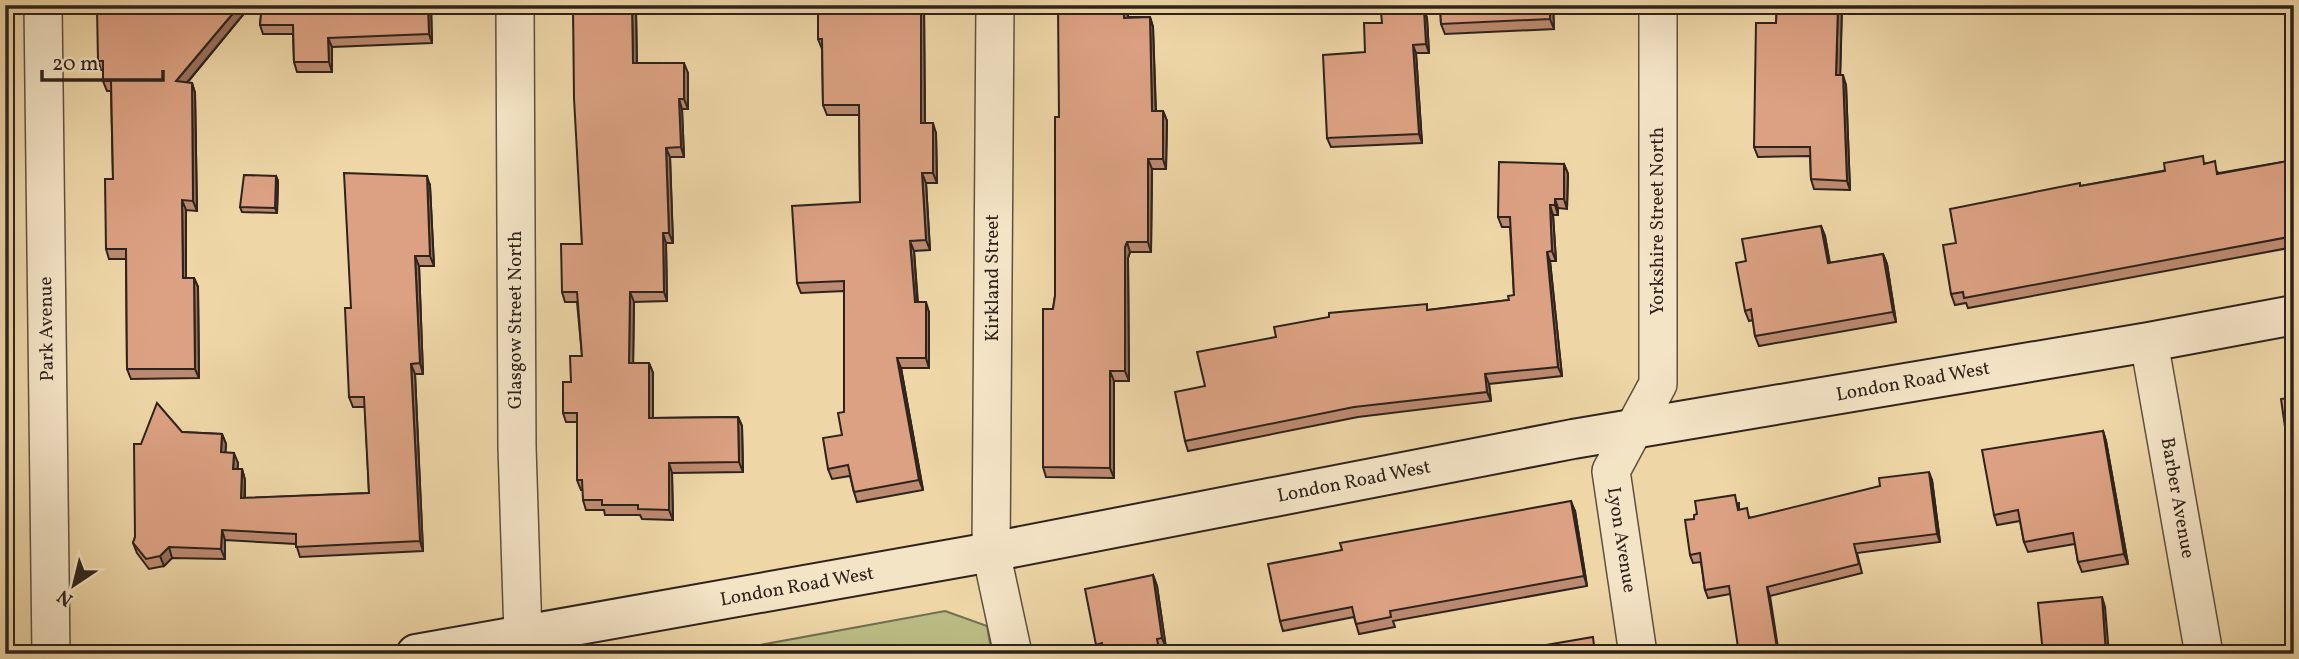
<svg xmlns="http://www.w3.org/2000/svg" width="2299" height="659" font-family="Vollkorn,serif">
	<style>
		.green { fill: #bbbd85; stroke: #747051; stroke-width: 2 }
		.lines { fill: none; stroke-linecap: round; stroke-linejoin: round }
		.street-casing { stroke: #5e5040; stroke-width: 40 }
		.secondary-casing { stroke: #2e231d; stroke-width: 42 }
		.street { stroke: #f4e4c6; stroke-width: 37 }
		.secondary { stroke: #f4e4c6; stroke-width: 38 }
		.wall { fill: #bc8a70; stroke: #2e231d; stroke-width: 2 }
		.shaded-wall { fill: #99715b; stroke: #2e231d; stroke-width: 2 }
		.building { fill: #dba182; stroke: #2e231d; stroke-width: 2 }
		.labels { text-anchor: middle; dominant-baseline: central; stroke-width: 5; stroke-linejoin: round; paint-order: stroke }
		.street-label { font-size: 19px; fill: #2e231d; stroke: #f4e4c6 }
	</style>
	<rect width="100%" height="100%" fill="#eed6a7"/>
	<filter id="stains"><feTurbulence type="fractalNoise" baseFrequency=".00286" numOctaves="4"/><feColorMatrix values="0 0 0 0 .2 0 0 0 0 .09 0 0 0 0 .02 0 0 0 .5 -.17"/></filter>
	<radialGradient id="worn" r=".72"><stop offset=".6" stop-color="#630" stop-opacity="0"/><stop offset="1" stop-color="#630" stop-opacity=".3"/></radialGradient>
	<path class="green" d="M945 611 987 626 992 654H711Z"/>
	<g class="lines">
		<g class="street-casing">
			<path id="street" d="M43 5 51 654
				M515 5 517 447 523 635
				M995 5 991 552 1013 654
				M2149 342 2204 654
				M1638 654 1611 471 1658 384V5"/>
		</g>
		<g class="secondary-casing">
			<path id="secondary" d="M416 654 991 552 1573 439 2149 342 2294 315"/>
		</g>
		<use href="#street" class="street"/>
		<use href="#secondary" class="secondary"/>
	</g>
	<path class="wall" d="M251 5 187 83H192L195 93 197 211 186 210V278H194L198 287 199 378 131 379 127 369 126 259H109L106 249 113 179 111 91H107L103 81V70H101L98 61Z
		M262 5H431L432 43 332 47V72H297L294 62 293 34H263L260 25Z
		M573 5H696V12L636 11 637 63 688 73V109H682L684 157H670L673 243H666L667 301 634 302 633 363H649L653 373V418L738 417 742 426 743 472 672 473 673 520 642 519 640 515H605L604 510H586L583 500V490H581L577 480V422H566L563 413 571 382 582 356 577 302H565L562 292 582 244Z
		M818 5H924L925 123 936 133 937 183H926L930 250 914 251 918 302 929 312V368H901L923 490 857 502 854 492 850 476 832 479 828 469 842 435 844 412V291L801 293 797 283 860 202 859 115H827L823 105 822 49 818 39Z
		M1440 5H1553L1554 29 1445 34 1441 24Z
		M1777 5H1842L1840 75 1846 85 1850 190 1814 189 1811 179 1810 156 1758 157 1754 147 1776 23Z
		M1424 10 1427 18 1429 53H1416L1422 143 1331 147 1327 138 1365 52 1382 23Z
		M1128 17H1150L1153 27 1156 111H1163L1167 121 1166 169H1152L1151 252H1130L1128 258 1129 381H1114V478L1046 477 1043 467 1053 309 1055 296 1059 117Z
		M2294 160V247L1968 308 1966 303 1955 305 1951 294 1956 243 2081 186 2205 163 2219 173Z
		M1564 164 1568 174 1567 209 1558 208V215H1553L1556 261H1550L1562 376 1489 384 1491 401 1358 417 1188 451 1185 441 1205 386 1429 310 1509 300 1514 295 1510 227H1502L1498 217Z
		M276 176 278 181 277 213 242 212 240 207Z
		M430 186 434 266H419L423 374H415L423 551 300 557 296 544 225 540V559L172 558 164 566 149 569 137 553 133 543 135 537 141 444 182 432 222 434 226 444 225 452 238 463 237 469H242L245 480V498L369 493 365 407H353L349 397 351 308Z
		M1821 226 1825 236 1830 263 1883 254 1887 264 1896 322 1759 346 1755 336 1753 320 1749 321 1745 311 1746 261Z
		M2103 431 2106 441 2128 564 2082 572 2078 562 2075 544 2028 552 2024 542 2020 521 1997 525 1994 515Z
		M1932 480 1940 542 1857 553 1862 573 1770 596 1730 594 1708 598 1705 590 1701 562 1693 563 1690 555 1694 519 1697 514 1739 503V509L1751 518Z
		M1575 511 1587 586 1393 621 1395 627 1359 634 1354 617 1283 631 1280 621Z
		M1153 575 1157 586 1166 648 1161 649 1162 654H1099L1096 645Z"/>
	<path class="shaded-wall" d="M240 5H251L180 91 176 81Z
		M428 5H431L432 43 429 34Z
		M632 5H634L636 11 637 72 633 63Z
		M921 5H924L925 133 921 123Z
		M1124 5H1128V28L1124 18Z
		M1550 5H1553L1554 29 1550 19Z
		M1838 5H1842L1840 85 1836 75Z
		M1424 10 1427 18 1429 53 1426 44Z
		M1150 17 1153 27 1156 121 1152 111Z
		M328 38 332 47V72L329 62Z
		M1413 45 1416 53 1422 143 1419 134Z
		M684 63 688 73V109L684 99Z
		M1843 75 1846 85 1850 190 1847 181Z
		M192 83 195 93 197 211 193 201Z
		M679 99 682 109 684 157 681 147Z
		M1163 111 1167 121 1166 169 1163 159Z
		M933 123 936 133 937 183 933 173Z
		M666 148 670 157 673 243 669 233Z
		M1148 159 1152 169 1151 252 1148 242Z
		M1564 164 1568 174 1567 209 1564 199Z
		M922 173 926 183 930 250 926 240Z
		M276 176 278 181 277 213 275 208Z
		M427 176 430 186 434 266 430 256Z
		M1555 199 1558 208V215L1555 205Z
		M182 200 186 210V287L183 278Z
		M1550 205 1553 215 1556 261 1552 251Z
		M1821 226 1825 236 1831 273 1828 263Z
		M663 233 666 243 667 301 664 292Z
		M910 241 914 251 918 312 915 302Z
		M1127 242 1130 252 1128 258 1129 381 1125 371V247Z
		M1547 252 1550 261 1562 376 1558 367Z
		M1883 254 1887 264 1896 322 1893 312Z
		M415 256 419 266 423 374 420 363Z
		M194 278 198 287 199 378 195 369Z
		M630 292 634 302 633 373 629 363Z
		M926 302 929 312V368L926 358Z
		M897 358 901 368 923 490 919 480Z
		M649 363 653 373V428L649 418Z
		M411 364 415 374 423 551 420 541Z
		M1110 371 1114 381V478L1110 468Z
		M1485 374 1489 384 1491 401 1487 392Z
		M738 417 742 426 743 472 739 462Z
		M2103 431 2106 441 2128 564 2124 554Z
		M222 434 226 444 225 462 221 452Z
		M234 453 238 463 237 479 233 469Z
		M669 463 672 473 673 520 669 510Z
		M242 469 245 480 244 508 241 498Z
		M1929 472 1932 480 1940 542 1937 534Z
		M1571 501 1575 511 1587 586 1584 576Z
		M222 530 225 540V559L221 549Z
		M169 547 172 558 164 566 160 556Z
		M1153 575 1157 586 1166 648 1162 638Z
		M1767 587 1770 596 1779 654H1778Z
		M2102 597 2105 607 2109 654H2106Z"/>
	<path class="building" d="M101 5H240L176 81 192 83 193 201 182 200 183 278H194L195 369H127L126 249H106L105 179H113L111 81H103V61H98L97 8H101Z
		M262 5H428L429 34 328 38 329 62H294L293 25H260Z
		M573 5H632L633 63H684V99H679L681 147 666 148 669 233H663L664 292H630L629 363H649V418L738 417 739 462 669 463V510L638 509V505H602V500H583L582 480H577V413H563V382H571L570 356H582L577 292H562L561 244H582L574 98Z
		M818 5H921V123H933V173H922L926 240 910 241 915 302H926V358H897L919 480 854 492 848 465 828 469 823 438 842 435 838 413 844 412V281L797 283 792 206 860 202 859 105H823L822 39H818Z
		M1058 5H1124V18L1150 17 1152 111H1163V159H1148V242H1127L1125 247V371H1110V468L1043 467V309H1053L1055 296V117H1059Z
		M1440 5H1550V19L1441 24Z
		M1777 5H1838L1836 75H1843L1847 181 1811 179 1810 147H1754L1756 23H1776Z
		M1424 10 1426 44 1413 45 1419 134 1327 138 1323 55 1365 52 1364 23H1382L1381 12Z
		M2203 156 2204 164 2215 161 2217 174 2294 160V236L1964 298 1963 292 1951 294 1943 245 1956 243 1950 209 2080 183V186L2165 171 2164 163Z
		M1499 162 1564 164V199H1555V205H1550L1552 251 1547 252 1558 367 1485 374 1487 392 1354 407 1185 441 1175 392 1205 386 1197 352 1276 337 1274 327 1329 317V313L1427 304V310L1509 300 1508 296 1514 295 1510 217H1498Z
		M344 173 427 176 430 256H415L420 363 411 364 420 541 296 547V534L222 530 221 549 169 547 160 556 146 559 133 543 135 537 134 444H141L157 403 182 432 222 434 221 452 234 453 233 469H242L241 498 369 493 364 397H349L345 308H351Z
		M244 175 276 176 275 208 240 207Z
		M1821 226 1828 263 1883 254 1893 312 1755 336 1751 309 1745 311 1736 263 1746 261 1742 239Z
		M2294 397V490L2281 399Z
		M2103 431 2124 554 2078 562 2073 533 2024 542 2018 510 1994 515 1982 450Z
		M1929 472 1937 534 1854 544 1859 564 1767 587 1778 654H1739L1729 586 1705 590 1700 553 1690 555 1685 520 1694 519V515L1697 514 1695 501 1735 495 1738 510 1747 508 1749 518 1880 486 1879 478Z
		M1571 501 1584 576 1390 611 1391 617 1356 624 1352 607 1280 621 1268 564 1342 550 1340 543Z
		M1153 575 1162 638 1157 639 1160 654H1104L1102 643 1096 645 1085 589Z
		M2102 597 2106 654H2043L2038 603Z
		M1593 637 1595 654H1493Z"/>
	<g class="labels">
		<g class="street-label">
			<text transform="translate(1658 221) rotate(-90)">Yorkshire Street North</text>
			<text transform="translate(993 278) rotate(-90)">Kirkland Street</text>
			<text transform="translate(516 320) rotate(-90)">Glasgow Street North</text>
			<text transform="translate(47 329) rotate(-91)">Park Avenue</text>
			<text transform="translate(1913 382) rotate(-10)">London Road West</text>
			<text transform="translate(1354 482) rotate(-11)">London Road West</text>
			<text transform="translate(2177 498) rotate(80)">Barber Avenue</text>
			<text transform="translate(1621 540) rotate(81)">Lyon Avenue</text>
			<text transform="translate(797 587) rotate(-10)">London Road West</text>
		</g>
	</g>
	<rect width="2299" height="659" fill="none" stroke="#eed6a7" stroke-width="28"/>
	<rect x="7" y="7" width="2285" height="645" fill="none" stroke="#2e231d" stroke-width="3.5"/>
	<rect x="14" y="14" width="2271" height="631" fill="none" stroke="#2e231d" stroke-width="2"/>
	<g transform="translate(74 585) rotate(215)" stroke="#f4e4c6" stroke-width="5" paint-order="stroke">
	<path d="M0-5L12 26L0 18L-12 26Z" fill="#2e231d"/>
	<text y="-10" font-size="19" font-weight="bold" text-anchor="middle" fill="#2e231d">N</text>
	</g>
	<path d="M42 70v10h121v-10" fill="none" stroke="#2e231d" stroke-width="3.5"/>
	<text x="52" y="70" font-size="21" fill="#2e231d" stroke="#f4e4c6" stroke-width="5" paint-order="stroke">20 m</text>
	<rect width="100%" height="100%" filter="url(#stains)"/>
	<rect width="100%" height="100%" fill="url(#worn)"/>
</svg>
